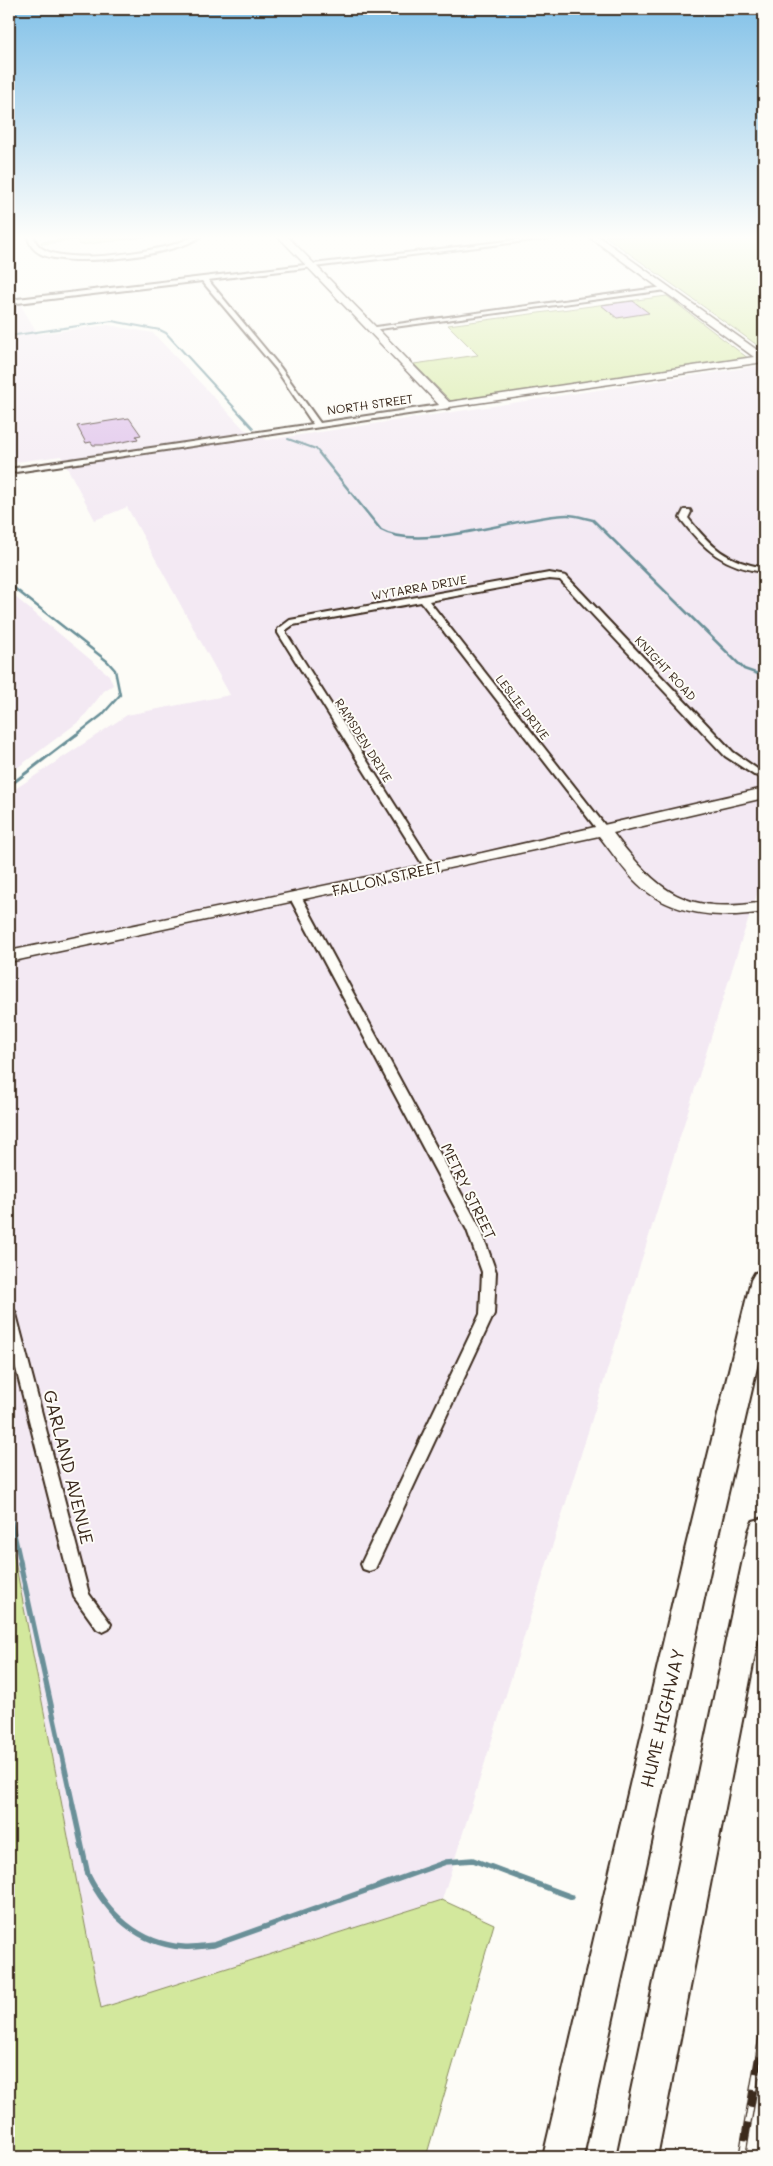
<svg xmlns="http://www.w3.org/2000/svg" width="773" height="2166" font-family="Mali,sans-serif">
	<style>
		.built { fill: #f3e9f3 }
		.green { fill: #d3e89d; stroke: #87895e }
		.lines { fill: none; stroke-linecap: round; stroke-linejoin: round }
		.stream-far4 { stroke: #6a9098; stroke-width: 2 }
		.stream-far3 { stroke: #6a9098; stroke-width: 2.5 }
		.stream-far2 { stroke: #6a9098; stroke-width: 3 }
		.stream-far1 { stroke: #6a9098; stroke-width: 4.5 }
		.stream { stroke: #6a9098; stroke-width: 5.5 }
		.building { fill: #dcbce9; stroke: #3b2a1e }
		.street-casing { stroke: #3b2a1e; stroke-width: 4 }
		.secondary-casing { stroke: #3b2a1e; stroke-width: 3 }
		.highway-casing { stroke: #3b2a1e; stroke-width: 4 }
		.street { fill: #fdfcf7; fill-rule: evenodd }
		.secondary { fill: #fdfcf7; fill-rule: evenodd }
		.highway { fill: #fdfcf7; fill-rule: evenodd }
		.rail-casing { stroke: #3b2a1e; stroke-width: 8 }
		.rail { stroke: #fdfcf7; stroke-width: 5.5; stroke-dasharray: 17; stroke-linecap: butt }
		.labels { text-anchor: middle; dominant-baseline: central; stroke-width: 4; stroke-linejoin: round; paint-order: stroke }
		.far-street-label { font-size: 12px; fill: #3b2a1e; stroke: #fdfcf7 }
		.street-label { font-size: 15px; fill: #3b2a1e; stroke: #fdfcf7 }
		.near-street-label { font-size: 18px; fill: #3b2a1e; stroke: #fdfcf7 }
	</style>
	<rect width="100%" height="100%" fill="#fdfcf7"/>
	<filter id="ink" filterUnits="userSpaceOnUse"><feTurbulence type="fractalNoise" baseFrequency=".02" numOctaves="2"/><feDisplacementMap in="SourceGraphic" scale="10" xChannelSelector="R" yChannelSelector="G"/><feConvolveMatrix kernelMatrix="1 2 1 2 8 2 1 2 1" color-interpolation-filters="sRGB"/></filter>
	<g filter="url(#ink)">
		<path class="built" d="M20 304 38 334 108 325 153 333 244 429 267 440 764 365V874L741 941 442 1900 101 2008 9 1530V793L127 715 230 695 127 507 95 520 61 456 9 463V306Z
			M9 592 109 675 113 685 104 691 81 720 9 774Z"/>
		<path class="green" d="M89 236H154L80 245 76 240 42 244 41 242Z
			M605 236H764V350Z
			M667 296 749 359 451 401 414 364 478 355 448 325Z
			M9 1530 101 2008 442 1900 494 1924 426 2157H9Z"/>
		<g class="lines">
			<path class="stream-far4" d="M9 336 112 321 160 330 166 333 253 428
				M288 439 316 449 320 454"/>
			<path class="stream-far3" d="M319 453 381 530C421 553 518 516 567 515 576 515 584 518 593 520L744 669 764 676
				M9 584 107 661 115 670 120 695 102 715 76 735"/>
			<path class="stream-far2" d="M9 786 77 734"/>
			<path class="stream-far1" d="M9 1510 21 1564"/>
			<path class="stream" d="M20 1563 88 1875C107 1913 138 1944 183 1947 193 1948 204 1946 214 1945L446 1862 473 1860 572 1897"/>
		</g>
		<path class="building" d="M633 301 649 313 617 318 601 305Z
			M129 418 141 435 136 436 138 439 107 445H93L91 442 86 443 77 426Z"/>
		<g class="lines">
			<g class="street-casing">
				<path id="street" d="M28 236H34C38 271 144 252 168 246 179 244 190 236 201 236 177 256 68 268 41 254 33 250 29 244 28 236Z
					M549 236H567L208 280 280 367 320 423 446 404 450 406 449 408 9 473V469L313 424 276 369 202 281 9 304V300Z
					M664 287 666 288V290L372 330 369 328Z
					M684 510H690L691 512 688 518C712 548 726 561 764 568V572C724 567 704 550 680 518Z
					M549 573 566 576 733 752 763 773 758 776 754 775 725 756 560 580 549 579 429 601 607 828 608 830 607 832H599L421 602 293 625 286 630V633L435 868 430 871 426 870 278 633V629L290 620Z
					M296 895 302 898 481 1230 496 1272 494 1314 375 1569 369 1571 363 1569 361 1564 480 1314 482 1272 467 1230 290 898Z
					M9 1308 14 1310 16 1314 89 1594 111 1624 109 1629 103 1632 97 1629 74 1597 9 1341Z"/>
			</g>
			<g class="secondary-casing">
				<path id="secondary" d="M278 236H287L449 402 754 357 588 236H598L764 355V362L442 408Z
					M764 788V798L613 833C659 893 685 915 764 902V912C721 919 671 916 638 884 623 870 612 852 599 836L9 962V951L482 853Z"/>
			</g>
			<g class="highway-casing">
				<path id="highway" d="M764 1270V1337L712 1562 583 2157H543L682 1562 751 1280 755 1273Z
					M764 1518V1608L657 2157H617L749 1531 753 1521Z"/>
			</g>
			<use href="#street" class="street"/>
			<use href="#secondary" class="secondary"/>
			<use href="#highway" class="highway"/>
			<g class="rail-casing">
				<path id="rail" d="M742 2157 764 2027"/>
			</g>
			<use href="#rail" class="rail"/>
		</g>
	</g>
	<linearGradient id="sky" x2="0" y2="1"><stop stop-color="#82c1e8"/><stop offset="0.44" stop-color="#fefefb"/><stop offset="1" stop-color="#fefefb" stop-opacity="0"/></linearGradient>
	<rect width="773" height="539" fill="url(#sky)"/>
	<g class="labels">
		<g class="far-street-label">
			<text transform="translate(370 404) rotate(-8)">NORTH STREET</text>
			<text transform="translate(419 587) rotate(-10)">WYTARRA DRIVE</text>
			<text transform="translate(666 668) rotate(47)">KNIGHT ROAD</text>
			<text transform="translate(523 707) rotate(52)">LESLIE DRIVE</text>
			<text transform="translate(364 740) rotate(58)">RAMSDEN DRIVE</text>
		</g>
		<g class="street-label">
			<text transform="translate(387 878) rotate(-13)">FALLON STREET</text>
			<text transform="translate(469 1191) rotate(64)">METRY STREET</text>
		</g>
		<g class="near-street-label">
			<text transform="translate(69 1467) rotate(76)">GARLAND AVENUE</text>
			<text transform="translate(662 1718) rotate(-77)">HUME HIGHWAY</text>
		</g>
	</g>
	<rect width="773" height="2166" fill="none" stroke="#fdfcf7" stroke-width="30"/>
	<rect x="15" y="15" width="743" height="2136" fill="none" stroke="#3b2a1e" stroke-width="2" filter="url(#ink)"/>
</svg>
